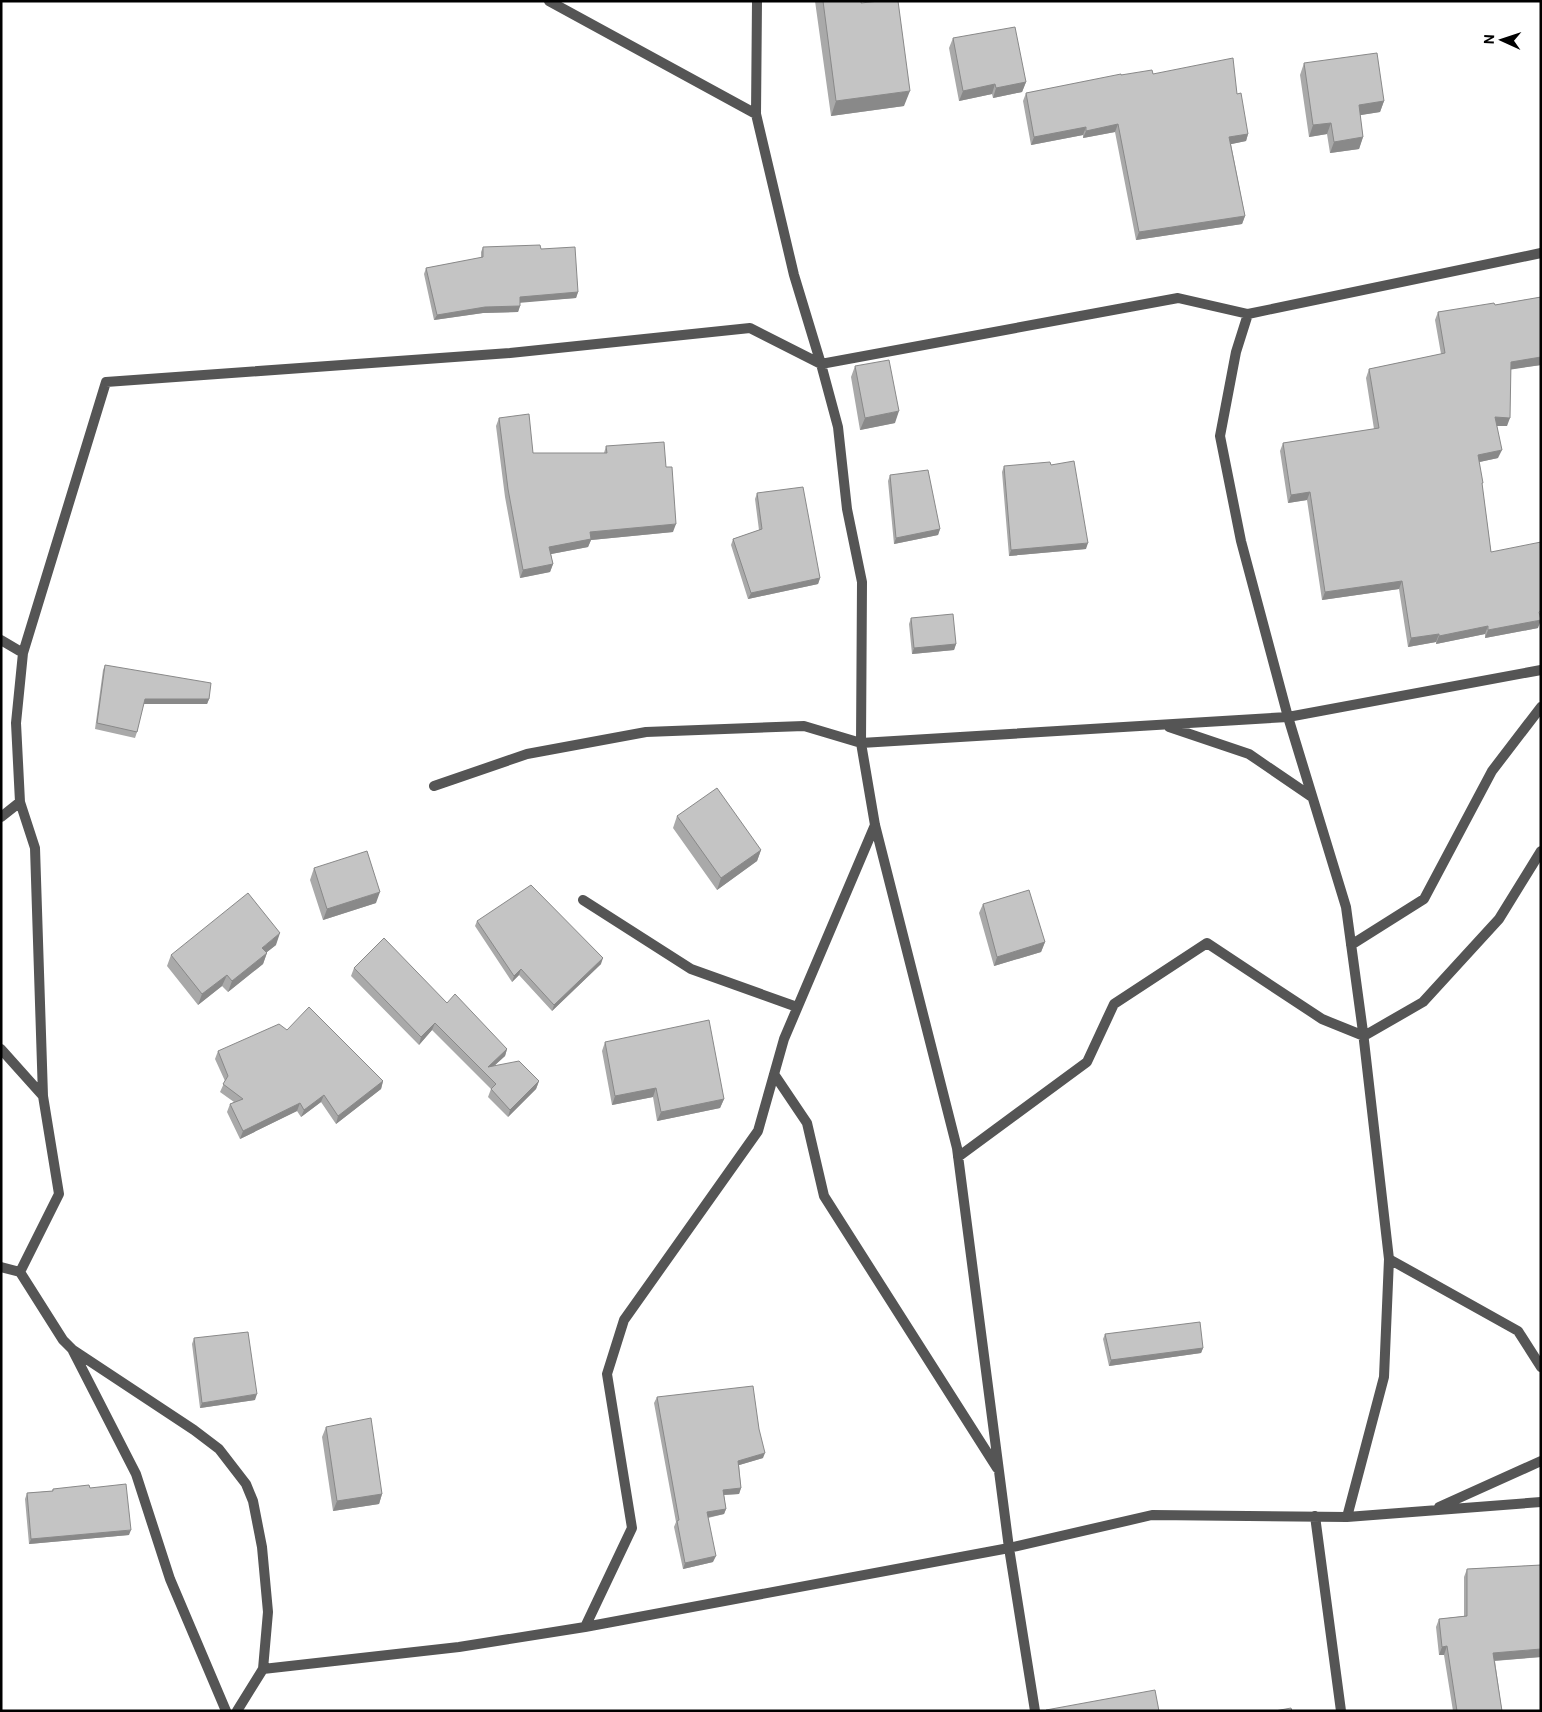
<svg xmlns="http://www.w3.org/2000/svg" width="1542" height="1712" font-family="Roboto,sans-serif">
	<style>
		.lines { fill: none; stroke-linecap: round; stroke-linejoin: round }
		.street { stroke: #555; stroke-width: 10 }
		.wall { fill: #a9a9a9 }
		.shaded-wall { fill: #898989 }
		.building { fill: #c4c4c4; stroke: #898989 }
	</style>
	<rect width="100%" height="100%" fill="#fff"/>
	<g class="lines">
		<path class="street" d="M549 1 756 114
			M757 1 756 114 794 275 821 364 838 427 847 509 862 582 861 743 875 825 957 1148 1009 1548 1035 1711
			M1248 314 1236 352 1220 436 1241 541 1288 717 1346 907 1363 1032 1389 1259 1384 1377 1347 1517
			M1 640 23 653
			M1169 727 1249 754 1312 797
			M434 786 527 754 646 732 804 726 861 743 1288 717 1541 670
			M1 817 20 802
			M583 900 691 969 797 1007
			M1351 945 1424 899 1492 771 1541 707
			M1 1049 43 1096
			M774 1074 807 1123 824 1196 997 1468
			M958 1157 1087 1062 1114 1004 1207 943 1322 1019 1364 1036 1423 1002 1499 919 1541 851
			M1389 1259 1518 1331 1541 1367
			M1 1267 20 1272
			M73 1351 136 1474 170 1579 226 1711
			M1439 1507 1541 1461
			M1315 1516 1341 1711
			M585 1627 632 1528 607 1374 624 1320 758 1131 784 1039 875 825
			M263 1669 459 1647 585 1627 1009 1548 1152 1515 1347 1517 1541 1502
			M237 1711 263 1669 268 1612 262 1547 253 1501 246 1484 219 1449 194 1430 73 1350 63 1340 20 1272 59 1194 43 1096 35 848 20 802 16 723 23 653 106 382 510 353 750 328 821 364 1178 298 1248 314 1541 253"/>
	</g>
	<path class="wall" d="M815 1H861L904 106 831 116Z
		M953 38 1026 82 1022 92 993 98 992 94 959 101 949 48Z
		M1304 63 1384 101 1380 112 1360 115 1363 137 1359 149 1330 153 1327 134 1309 137 1300 75Z
		M1153 74 1237 94 1248 134 1246 141 1231 144 1245 216 1242 224 1136 240 1115 132 1083 138V135L1031 145 1023 101 1026 93 1121 75Z
		M483 247 541 249 578 292 576 298 520 302V306L518 312 483 313 434 320 424 274 426 268 481 258V252Z
		M1541 297V365L1511 369 1507 426H1497L1498 458 1479 462 1491 552 1538 628 1485 638V634L1436 644V642L1408 647 1399 589 1322 600 1307 500 1288 503 1280 451 1283 443 1374 429 1366 378 1369 369 1441 354 1435 320 1438 312 1495 305Z
		M855 366 895 423 860 430 851 377Z
		M499 418 533 453H604L606 446 666 467 673 532 591 540 588 547 551 554 553 564 550 572 520 578 505 497 496 426Z
		M1051 465 1086 549 1009 556 1002 472 1004 466Z
		M890 475 940 529 938 535 894 544 888 481Z
		M757 493 820 578 818 584 748 599 731 545 733 539 759 530 755 499Z
		M911 618 956 644 954 650 912 654 909 624Z
		M105 665 209 699 207 704H143L137 732 135 738 95 729 103 670Z
		M677 816 761 850 757 861 717 890 673 828Z
		M314 868 376 903 323 920 310 880Z
		M983 904 1045 942 1041 952 994 966 979 913Z
		M477 921 601 964 552 1011 519 975 512 982 475 926Z
		M276 945 267 952 263 964 228 992 222 986 198 1005 167 966 171 955Z
		M354 968 447 1003 507 1049 505 1056 494 1066 539 1081 536 1089 508 1117 488 1097 491 1089 432 1030 419 1045 351 976Z
		M287 1030 383 1081 381 1089 336 1124 321 1102 301 1117 297 1111 240 1139 227 1112 230 1104 234 1102 220 1092 225 1081 215 1059 218 1051Z
		M605 1042 724 1099 720 1108 657 1121 653 1097 612 1105 602 1051Z
		M1105 1334 1203 1348 1201 1353 1109 1366 1103 1339Z
		M194 1338 255 1400 200 1408 192 1344Z
		M657 1397 763 1458 739 1465 741 1488 739 1494 724 1495 726 1509 724 1514 708 1518 713 1562 683 1569 674 1527 676 1522 654 1403Z
		M326 1427 382 1494 379 1504 333 1511 322 1437Z
		M90 1488 129 1535 29 1544 25 1499 27 1493 52 1491 53 1489Z
		M1541 1565V1657L1495 1661 1502 1711H1453L1444 1655H1439L1436 1627 1439 1619 1464 1616V1577L1467 1569Z"/>
	<path class="shaded-wall" d="M1026 82 1022 92 993 98 996 88Z
		M995 84 992 94 959 101 963 91Z
		M910 91 904 106 831 116 836 101Z
		M1384 101 1380 112 1355 116 1359 105Z
		M1331 123 1327 134 1309 137 1313 125Z
		M1118 124 1115 132 1083 138 1086 131Z
		M1086 127 1083 135 1031 145 1034 137Z
		M1248 134 1246 141 1227 145 1229 137Z
		M1363 137 1359 149 1330 153 1334 142Z
		M1245 216 1242 224 1136 240 1139 232Z
		M578 292 576 298 518 303 520 297Z
		M520 306 518 312 483 313 434 320 437 315 485 307Z
		M1541 357V365L1508 370 1511 362Z
		M899 411 895 423 860 430 865 418Z
		M1495 417 1510 418 1507 426H1492Z
		M1502 450 1498 458 1475 463 1478 455Z
		M1310 492 1307 500 1288 503 1291 495Z
		M676 524 673 532 591 540 588 547 546 555 549 547 590 532Z
		M940 529 938 535 894 544 896 538Z
		M1088 543 1086 549 1009 556 1011 550Z
		M553 564 550 572 520 578 523 570Z
		M820 578 818 584 748 599 751 593Z
		M1402 581 1399 589 1322 600 1325 592Z
		M1541 620 1538 628 1485 638 1488 630Z
		M1488 626 1485 634 1436 644 1439 636Z
		M1439 634 1436 642 1408 647 1411 638Z
		M956 644 954 650 912 654 914 648Z
		M145 699H209L207 704H142Z
		M761 850 757 861 717 890 721 878Z
		M380 892 376 903 323 920 327 909Z
		M280 933 276 945 258 959 262 948Z
		M1045 942 1041 952 994 966 997 957Z
		M267 953 263 964 228 992 232 981Z
		M603 958 601 964 552 1011 554 1005Z
		M521 969 519 975 512 982 514 976Z
		M227 975 222 986 198 1005 202 994Z
		M435 1023 432 1030 419 1045 421 1037Z
		M507 1049 505 1056 485 1074 488 1067Z
		M383 1081 381 1089 336 1124 338 1116Z
		M539 1081 536 1089 508 1117 510 1110Z
		M656 1088 653 1097 612 1105 615 1096Z
		M324 1095 321 1102 301 1117 304 1110Z
		M724 1099 720 1108 657 1121 661 1112Z
		M300 1103 297 1111 240 1139 243 1131Z
		M1203 1348 1201 1353 1109 1366 1111 1360Z
		M257 1394 255 1400 200 1408 202 1403Z
		M765 1453 763 1458 736 1466 738 1461Z
		M741 1488 739 1494 721 1495 723 1490Z
		M382 1494 379 1504 333 1511 337 1501Z
		M726 1509 724 1514 705 1518 707 1512Z
		M131 1530 129 1535 29 1544 31 1539Z
		M716 1556 713 1562 683 1569 685 1563Z
		M1447 1646 1444 1655H1439L1442 1647Z
		M1541 1649V1657L1490 1661 1493 1653Z"/>
	<path class="building" d="M823 1H861V3L879 1H898L910 91 836 101Z
		M1015 27 1026 82 996 88 995 84 963 91 953 38Z
		M1377 53 1384 101 1359 105 1363 137 1334 142 1331 123 1313 125 1304 63Z
		M1233 58 1237 94 1241 93 1248 134 1229 137 1245 216 1139 232 1118 124 1086 131V127L1034 137 1026 93 1121 74V75L1152 70 1153 74Z
		M540 245 541 249 575 247 578 292 520 297V306L485 307 437 315 426 268 483 257V247Z
		M1541 297V357L1511 362 1510 418 1495 417 1502 450 1478 455 1483 483H1482L1491 552 1541 542V611L1539 612 1541 620 1488 630V626L1439 636V634L1411 638 1402 581 1325 592 1310 492 1291 495 1283 443 1379 428 1369 369 1445 353 1438 312 1494 303 1495 305Z
		M889 360 899 411 865 418 855 366Z
		M529 414 533 453H607L606 446 664 442 666 467H672L676 524 590 532 591 539 549 547 553 564 523 570 508 489 499 418Z
		M1074 461 1088 543 1011 550 1004 466 1050 462 1051 465Z
		M928 470 940 529 896 538 890 475Z
		M803 487 820 578 751 593 733 539 762 529 757 493Z
		M953 614 956 644 914 648 911 618Z
		M105 665 211 683 209 699H145L137 732 97 723Z
		M717 788 761 850 721 878 677 816Z
		M367 851 380 892 327 909 314 868Z
		M531 885 603 958 554 1005 521 969 514 976 477 921Z
		M1029 890 1045 942 997 957 983 904Z
		M248 893 280 933 262 948 267 953 232 981 227 975 202 994 171 955Z
		M384 938 447 1003 455 994 507 1049 488 1067 519 1061 539 1081 510 1110 491 1089 496 1084 435 1023 421 1037 354 968Z
		M309 1007 383 1081 338 1116 324 1095 304 1110 300 1103 243 1131 230 1104 243 1099 223 1084 228 1076 218 1051 279 1024 287 1030Z
		M709 1020 724 1099 661 1112 656 1088 615 1096 605 1042Z
		M1200 1322 1203 1348 1111 1360 1105 1334Z
		M248 1332 257 1394 202 1403 194 1338Z
		M753 1386 759 1429 765 1453 738 1461 741 1488 723 1490 726 1509 707 1512 716 1556 685 1563 677 1521 679 1520 657 1397Z
		M371 1418 382 1494 337 1501 326 1427Z
		M126 1484 131 1530 31 1539 27 1493 53 1491V1489L89 1485 90 1488Z
		M1541 1565V1649L1493 1653 1502 1711H1457L1447 1646 1442 1647 1439 1619 1467 1616V1569Z
		M1155 1690 1159 1711H1047L1046 1710Z
		M1291 1708 1292 1711H1275Z"/>
	<rect width="1542" height="1712" fill="none" stroke="#000000" stroke-width="5"/>
	<g transform="translate(1502 40) rotate(273)" stroke="#ffffff" stroke-width="4" paint-order="stroke">
	<path d="M0-4L9 19L0 12L-9 19Z" fill="#000000"/>
	<text y="-8" font-size="14" font-weight="bold" text-anchor="middle" fill="#000000">N</text>
	</g>
</svg>
